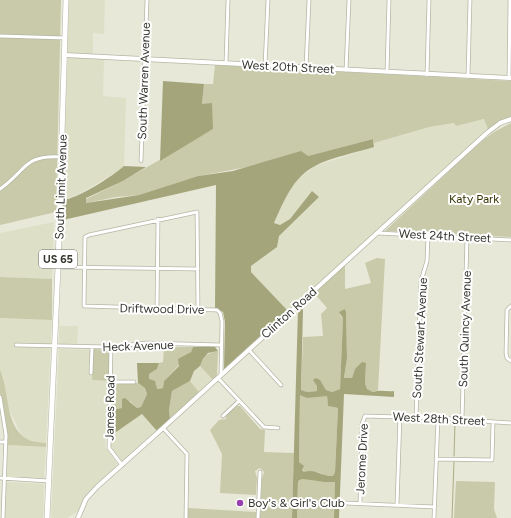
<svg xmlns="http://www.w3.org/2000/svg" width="511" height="518" font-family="Figtree,sans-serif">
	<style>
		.built { fill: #dedfc7 }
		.green { fill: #c9caa9 }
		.forest { fill: #a5a57c; fill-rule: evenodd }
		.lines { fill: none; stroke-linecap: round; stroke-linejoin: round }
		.stream { stroke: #abac82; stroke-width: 1 }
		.minor-casing { stroke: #b6b6a6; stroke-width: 4.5 }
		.tertiary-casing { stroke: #b6b6a6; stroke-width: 5.5 }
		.trunk-casing { stroke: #b6b6a6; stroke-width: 6 }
		.minor { stroke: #fff; stroke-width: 3 }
		.tertiary { stroke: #fff; stroke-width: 4 }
		.trunk { stroke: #fff; stroke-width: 5 }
		.poi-dot { fill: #9540ad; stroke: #fff; stroke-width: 1.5 }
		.labels { text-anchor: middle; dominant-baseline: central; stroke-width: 4; stroke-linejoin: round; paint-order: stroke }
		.shield { fill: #fff; stroke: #72726e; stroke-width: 1 }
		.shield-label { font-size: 11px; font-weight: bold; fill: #363630 }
		.street-label { font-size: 12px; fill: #363630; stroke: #fff }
		.park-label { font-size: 12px; fill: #363500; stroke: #fff }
		.poi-label { font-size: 12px; fill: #363630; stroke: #fff; text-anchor: start }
	</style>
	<rect width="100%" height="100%" fill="#e8e8d8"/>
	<path class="built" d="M69 0H105L104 34 93 33V54L70 53 67 52Z
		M69 57 104 59 103 96 126 98 124 166 117 172 77 195 63 200 67 59Z
		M485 119 488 129 288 311 251 272V266L277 247 279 236 319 197 312 191 290 219 280 225 274 223 287 194 299 178 315 166 374 147V143L429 127 454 123 456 126Z
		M54 222 52 279 0 277V233Z
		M0 318 52 320 46 443 28 440 21 434 8 407 4 379 0 370Z
		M59 326H78L77 345 59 344Z
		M59 349 94 350 92 380 109 381 105 447 117 463 116 467 89 493 78 511 67 518H51Z
		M200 366 213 380 199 392 190 381 194 371Z
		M142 414 157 431 123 462H120L109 449V437Z
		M8 445 46 447 44 478 6 477Z
		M6 482 43 484 44 485 43 518H4Z"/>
	<path class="green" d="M0 0H61L56 212 0 225Z
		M215 65 511 81V117L488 129 484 119 456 126 454 123 429 127 374 143 373 139 308 156 198 176 139 195 116 197 86 203V199L123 181 213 129 202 104 204 84H213Z
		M511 123V237L385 231 478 144 494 132Z
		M377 258 385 259 378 390 373 392 367 389 365 383 366 363 355 369 352 378H344L347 358 346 312 345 309 340 315 343 318 340 389 332 392 326 390 320 381 317 386V391L307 392 301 390 303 337 323 336 321 314 327 308 314 293 345 265V289L371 283 365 263Z
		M0 277 52 279V320L0 318Z
		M164 347H193L191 352 164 381 163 388 156 389 149 379V374L157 369 159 363 163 362Z
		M94 349 109 350V381L92 380Z
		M218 351 217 375 213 380 200 366C204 356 207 353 218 351Z
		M0 370C10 390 4 426 27 439 32 442 40 442 46 443V447L8 445 0 393Z
		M190 381 199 392 170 419 169 410 172 391Z
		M138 383 145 388 147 394 141 407 137 408 130 401 122 408 110 410 111 384Z
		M300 395 327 396 328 406 338 408 335 472 333 476H326L318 472H304L299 462Z
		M237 406H240L260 429 265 430 264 452 294 453 292 518H260L262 478 264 472 260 468 255 471 257 478 256 495 220 493 222 454 210 430 219 420 226 419V415Z
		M302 479 324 482H335L334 518H297L298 481Z
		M456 481 495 482 494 509 497 518H454Z
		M188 508 256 512V518H187Z"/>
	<path class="forest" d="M163 81 204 84 202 104 212 103 213 129 160 161Z
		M373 139 374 147C358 152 329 158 315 166 293 177 284 201 274 223L280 225 290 219 312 191 319 197 279 236 277 247 251 266V272L288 311 224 369 225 322 223 312 215 308 216 185 63 220V200C77 199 113 176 124 166L146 167 123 181 86 198V203L139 195 198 176 233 171 301 151 308 156Z
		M300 305 303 310 301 390 307 392 317 391V386L313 380 316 378 320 380 326 390 332 392 340 389 343 318 339 312 345 309 346 312 347 358 344 378H352L355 369 362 362 366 363 365 383 367 389 373 392C380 389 387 392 394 391V397L344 394 339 518H334L335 482H324L302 479 298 481 297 518H292L298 310ZM300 395 307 398 327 396 328 406 338 408 335 472 333 476C322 477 315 468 304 472L302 470 304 466 299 462Z
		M193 347H215L218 351 208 353 203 359 200 366 194 371 190 381 172 391 169 410 170 419 157 431 142 414 109 437 110 410 122 408V399L125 398 137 408 141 407 147 394 145 388 138 383 137 363H159L157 369 149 374V379L155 381 157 389 163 388 164 381 179 366 178 359 191 352Z"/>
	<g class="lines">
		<path class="stream" d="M454 456 455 423
			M452 518 454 462"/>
		<g class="minor-casing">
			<path id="minor" d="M0 36 65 38
				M226 63 228 0
				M265 66 268 0
				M306 68 309 0
				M346 70 349 0
				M387 72 389 0
				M427 75 429 0
				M468 76 470 0
				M509 78 510 0
				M141 161 147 0
				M0 189C26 171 24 154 62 157
				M378 233 511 240
				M58 267 198 269
				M511 306 507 310 506 353 507 358 511 361
				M157 308 158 219
				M198 309 197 212 89 235 85 237 84 306 217 310 220 313 222 321 221 375
				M16 345 110 347 148 343 221 345
				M111 347 109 448 122 465
				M249 350 281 385
				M91 373 92 347
				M218 378 264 427 278 428
				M110 382H134
				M0 397 6 435 3 518
				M223 416 239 401
				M416 417 421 281 427 261 428 235
				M462 420 467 238
				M163 428 187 454 186 518
				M0 442H6
				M436 459 492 460 493 422
				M0 478 49 481
				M345 503 435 507
				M360 504 362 424 365 416 438 418 511 423
				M397 505 400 416
				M258 518 260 472
				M434 518 438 418"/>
		</g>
		<g class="tertiary-casing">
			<path id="tertiary" d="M65 55 511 78
				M78 518 86 499 97 487 163 428 488 132 500 123 511 119"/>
		</g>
		<g class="trunk-casing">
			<path id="trunk" d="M47 518 58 267 66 0"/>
		</g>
		<use href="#minor" class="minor"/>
		<use href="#tertiary" class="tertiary"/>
		<use href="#trunk" class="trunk"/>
	</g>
	<circle class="poi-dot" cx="240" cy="503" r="4"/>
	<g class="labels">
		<rect class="shield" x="39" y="250" width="38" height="18" rx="3"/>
		<g class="shield-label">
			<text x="58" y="259">US 65</text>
		</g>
		<g class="street-label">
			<text transform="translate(288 67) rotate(3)">West 20th Street</text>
			<text transform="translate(144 81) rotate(-88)">South Warren Avenue</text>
			<text transform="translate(61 187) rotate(-88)">South Limit Avenue</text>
			<text transform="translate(445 236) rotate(3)">West 24th Street</text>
			<text transform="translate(162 309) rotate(1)">Driftwood Drive</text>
			<text transform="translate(289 313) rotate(-42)">Clinton Road</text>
			<text transform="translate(465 329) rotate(-88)">South Quincy Avenue</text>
			<text transform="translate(420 338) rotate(-87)">South Stewart Avenue</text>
			<text transform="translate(138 346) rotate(-2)">Heck Avenue</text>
			<text transform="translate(110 408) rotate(-89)">James Road</text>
			<text transform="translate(439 419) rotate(3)">West 28th Street</text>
			<text transform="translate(362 459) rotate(-87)">Jerome Drive</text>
		</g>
		<g class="park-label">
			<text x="474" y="199">Katy Park</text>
		</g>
		<g class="poi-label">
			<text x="248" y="503">Boy's &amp; Girl's Club</text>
		</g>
	</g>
</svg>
